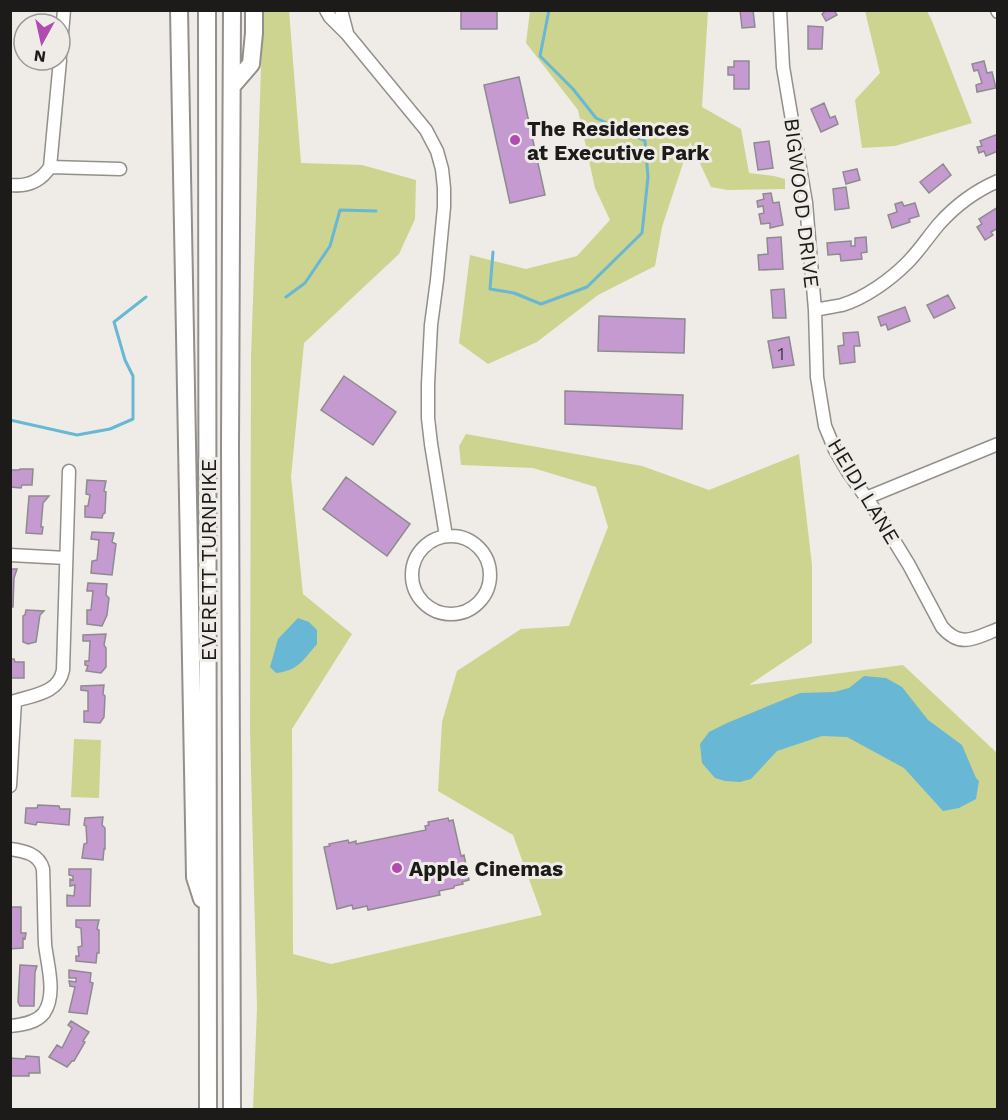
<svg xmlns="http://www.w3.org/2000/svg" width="1008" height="1120" font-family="'Work Sans',sans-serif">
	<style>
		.green { fill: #ccd48f }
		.water { fill: #68b7d5 }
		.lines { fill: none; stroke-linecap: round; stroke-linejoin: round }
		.stream { stroke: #68b7d5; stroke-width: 3 }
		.building { fill: #c49ad1; stroke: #8e8b8f; stroke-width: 1.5 }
		.minor-casing { stroke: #93908b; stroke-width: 15 }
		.highway-casing { stroke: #93908b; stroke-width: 20 }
		.minor { stroke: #fff; stroke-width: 12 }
		.highway { stroke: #fff; stroke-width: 16 }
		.poi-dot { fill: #b14bb0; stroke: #efece7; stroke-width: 2 }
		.labels { text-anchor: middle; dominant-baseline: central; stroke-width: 6; stroke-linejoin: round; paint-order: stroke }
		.number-label { font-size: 18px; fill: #463b47 }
		.poi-label { font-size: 21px; font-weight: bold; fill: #1c1b19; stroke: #efece7; text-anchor: start }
		.street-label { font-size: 21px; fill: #1c1b19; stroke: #efece7 }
	</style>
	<rect width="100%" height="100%" fill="#efece7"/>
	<path class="green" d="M289 10 301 163 362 165 416 180 415 219 399 254 304 343 291 477 303 594 352 634 292 729 293 954 331 964 542 915 513 835 438 791 442 722 457 671 521 629 569 626 608 527 596 487 533 468 461 465 459 446 466 434 642 466 709 490 799 454 812 565V643L749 685 903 665 997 753V1109H253L257 1008 250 731 251 357 263 11Z
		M530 11H708L702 107 741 129 749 173 774 176 785 179V189L728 190 711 187 690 142 662 227 655 266 598 295 537 342 488 364 459 343 470 255 526 269 577 256 610 220 595 188 578 110 526 43Z
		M865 11H927L932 21 972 123 895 146 862 148 855 100 880 73Z
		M74 739 101 740 99 798 71 797Z"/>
	<path class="water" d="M298 618 309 622 317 630V644C304 659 298 671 276 673L270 667 278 639Z
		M864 676 886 678 902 687 928 720 962 745 976 778 979 781 976 799 959 808 943 811 904 768 847 737 822 736 777 751 751 779 740 782 725 781 715 778 702 763 700 744 709 732 727 723 800 693 834 692 849 688Z"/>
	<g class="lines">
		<path class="stream" d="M493 252 490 289 514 293 541 304 587 287 642 233 648 177 645 141 596 118 573 89 540 56 549 10
			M286 297 305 283 330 246 340 210 376 211
			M10 420 77 435 110 429 133 419V376L125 360 114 322 146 297"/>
	</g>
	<path class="building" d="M461 10H497V29H461Z
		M740 10H753L755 27 742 28Z
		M827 10H834L837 15 826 21 822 14Z
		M808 26 823 27 822 49H808Z
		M734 61H749V89H734V75H728V67H734Z
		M984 61 987 73 992 72 996 88 977 92 976 85 982 83 978 70 974 71 972 64Z
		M519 77 545 195 510 203 484 85Z
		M824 103 830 118 835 116 838 124 821 132 811 109Z
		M998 134V151L986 156 984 151 979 153 977 147 982 146 980 141Z
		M769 141 773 168 758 170 754 143Z
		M943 164 951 175 929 193 920 182Z
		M857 169 860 180 846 184 843 172Z
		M846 187 849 208 835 210 833 189Z
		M771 193 773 203 779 202 783 225 770 228V223L761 224 759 214 764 213 763 206 758 207 757 201 764 199 763 194Z
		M902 202 904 206 915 203 919 216 909 219 910 222 892 228 888 215 897 212 895 204Z
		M998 207V228L991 232 993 235 985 240 977 227 982 224 979 219Z
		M781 237 783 269 759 270 758 255 768 254 767 238Z
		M866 237 867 252 861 253 862 259 841 261 840 254 828 255 827 243 851 241V246H855V238Z
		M784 289 786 318H773L771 290Z
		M948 295 955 308 934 318 927 305Z
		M905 307 910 321 888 330 886 324 881 326 878 317Z
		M599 316 685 319 684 353 598 351Z
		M858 332 860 346H854L855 362 840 364 838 346 844 345 843 333Z
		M789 337 794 365 773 368 768 341Z
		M344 376 396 412 373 445 321 410Z
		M565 391 683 395 682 429 565 424Z
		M20 469H33L32 485H22L21 488 10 487V470H19Z
		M346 477 410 524 387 556 323 509Z
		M87 480 106 481 104 491 106 492 105 513 103 514 102 518 85 517V506H88L90 495 86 494Z
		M29 496H49L43 503 41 527H43L42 534 26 533Z
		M92 532 114 533 112 542 116 544 112 575 91 573 92 561 97 560 99 540 91 539Z
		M10 569H17L14 578 13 607H10Z
		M88 583 107 584 106 595 109 598 107 615 102 626 87 624V610H91L93 591H87Z
		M26 610 44 611 40 615 36 642 28 644 23 642V616L25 615Z
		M106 634 104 645 106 648V667L101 673 86 671 88 666 85 665V661H89L90 641H83V635Z
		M10 659H14L15 662H24V678H12L10 676Z
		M104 685 103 694 105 696 104 717 100 723 84 722V711H88V691L81 690V686Z
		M38 805 59 806 60 809H70L69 825 37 822 36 825 25 823 26 808H37Z
		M103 817 102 825 105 828V849H104L103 860 82 858 84 844 87 843 86 826 84 825 85 818Z
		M448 818 449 821 453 820 461 856 464 855 469 880 462 882 463 884 454 886V888L439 891 440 895 368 910 367 906 353 909 352 905 337 909 324 847 330 846 329 844 348 840 349 843 356 841V844L426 830 425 826 429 825 428 822Z
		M69 869H91L90 906H67V895L74 896 75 885 70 886V879L73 880V876L69 875Z
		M10 907H21V933H26L25 939 23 938V948L10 949Z
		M76 920H99L97 929 99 930V953H97L96 963 76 961V956H79L78 947 82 946 81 928 76 927Z
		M20 965 37 966 35 972 34 1006H20L18 1002Z
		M69 970 91 973 90 982 93 983 87 1014 69 1012 75 987 70 986 69 981 76 982V978H69Z
		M71 1021 89 1032 83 1041 85 1042 74 1061H72L67 1067 49 1057 57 1045 62 1048 72 1028 68 1025Z
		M26 1056 39 1057 40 1073H29V1076H10V1058L25 1059Z"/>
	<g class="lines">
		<g class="minor-casing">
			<path id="minor" d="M326 10 330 17 347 34 426 130 437 151 442 169 444 188V207L437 280 431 325 428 384V418L431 444 446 536
				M341 10 347 33
				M780 10 783 67 806 203 815 310 817 377 825 426 835 450 848 472 877 513 909 565 942 627C961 649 975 638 998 629
				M997 10 998 12
				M60 56 64 10
				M50 167 120 169
				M10 185C28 187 41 181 50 167L60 60
				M815 310C823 308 833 307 842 305 865 298 890 280 907 263 919 251 928 237 939 224 956 205 975 191 998 181
				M866 498 998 444
				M412 575a39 39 0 1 1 78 0a39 39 0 1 1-78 0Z
				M10 555 66 558
				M10 786 15 701C34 695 59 693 63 670L69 471
				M10 849C25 851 39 854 43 869 44 894 44 919 45 944 47 964 57 994 44 1013 36 1023 22 1025 10 1026"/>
		</g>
		<g class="highway-casing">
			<path id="highway" d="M179 10 195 877 202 899
				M207 10 208 1110
				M232 10 230 447 232 1110
				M232 86 251 64 254 33V10"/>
		</g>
		<use href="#minor" class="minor"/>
		<use href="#highway" class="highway"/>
	</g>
	<g class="poi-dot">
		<circle cx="515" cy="140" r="6"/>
		<circle cx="397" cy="868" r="6"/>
	</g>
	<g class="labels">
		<g class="number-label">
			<text x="781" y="353">1</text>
		</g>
		<g class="poi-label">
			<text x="527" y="128">The Residences<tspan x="527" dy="24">at Executive Park</tspan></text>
			<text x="409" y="868">Apple Cinemas</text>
		</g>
		<g class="street-label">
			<text transform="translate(802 203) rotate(83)">BIGWOOD DRIVE</text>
			<text transform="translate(864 491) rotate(59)">HEIDI LANE</text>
			<text transform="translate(208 560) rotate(-90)">EVERETT TURNPIKE</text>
		</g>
	</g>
	<rect width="1008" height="1120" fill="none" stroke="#1c1b19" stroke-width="24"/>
	<g transform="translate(42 42) rotate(188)"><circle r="28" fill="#efece7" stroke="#9b9895" stroke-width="1.5"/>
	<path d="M0-4.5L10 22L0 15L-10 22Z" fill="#b14bb0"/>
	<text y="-9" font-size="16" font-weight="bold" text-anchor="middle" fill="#1c1b19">N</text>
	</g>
</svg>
